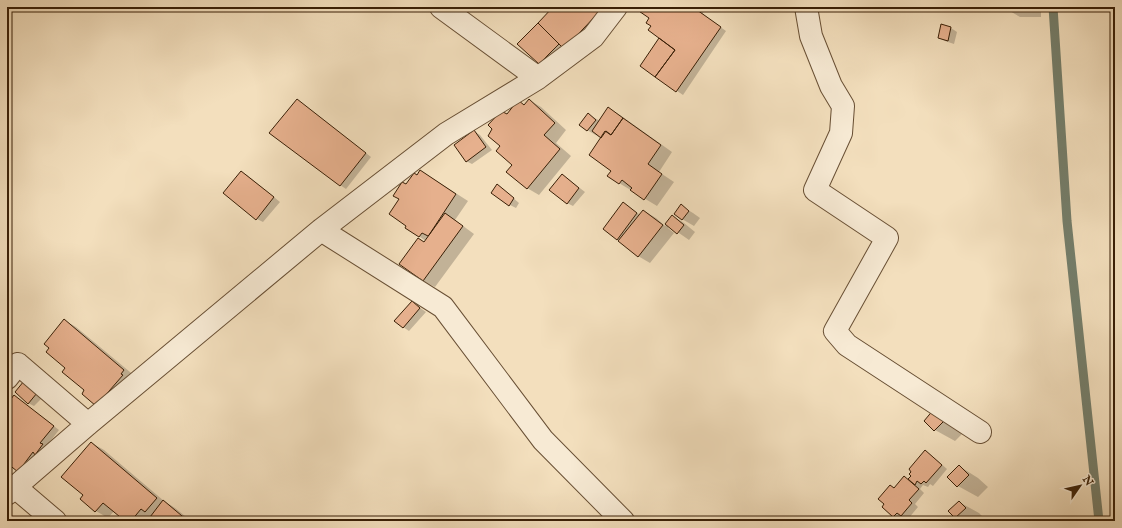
<svg xmlns="http://www.w3.org/2000/svg" width="1122" height="528" font-family="'IM FELL English',serif">
	<style>
		.shadow { fill: #0003 }
		.lines { fill: none; stroke-linecap: round; stroke-linejoin: round }
		.stream { stroke: #747e6b; stroke-width: 9 }
		.building { fill: #e6b08d; stroke: #391f06 }
		.minor-casing { stroke: #684f34; stroke-width: 24 }
		.minor { stroke: #f7ead4; stroke-width: 22 }
	</style>
	<rect width="100%" height="100%" fill="#f3dfbd"/>
	<filter id="stains"><feTurbulence type="fractalNoise" baseFrequency=".005" numOctaves="4"/><feColorMatrix values="0 0 0 0 .2 0 0 0 0 .09 0 0 0 0 .02 0 0 0 .5 -.17"/></filter>
	<radialGradient id="worn" r=".72"><stop offset=".6" stop-color="#630" stop-opacity="0"/><stop offset="1" stop-color="#630" stop-opacity=".3"/></radialGradient>
	<path class="shadow" d="M555 7H606L576 55 540 64Z
		M635 7H708L702 14 726 31 683 95 641 66 660 38 653 26 651 18Z
		M1008 7H1041V17H1020L1008 10Z
		M951 28 957 32 954 44 945 41 939 38Z
		M529 100 541 107 566 130 556 143 571 156 539 195 527 188 501 146 507 115 518 101 524 105Z
		M303 104 371 157 346 189 340 185Z
		M608 108 620 115 672 152 659 172 674 182 657 206 619 183 613 171 602 137 600 136 599 137 587 130 588 114 600 121Z
		M474 131 480 135 492 150 472 164 466 161Z
		M241 172 247 175 280 202 263 222 257 219Z
		M418 176 432 178 468 201 455 220 474 234 435 287 423 281 425 243 426 241 406 228 408 226 400 199 406 186Z
		M568 179 585 192 573 206 567 203Z
		M497 186 503 189 519 203 516 208 510 205Z
		M681 206 693 213 700 218 694 226 682 219Z
		M629 207 640 215 644 211 656 218 665 226 672 216 684 223 695 232 689 240 669 226 668 228 674 233 650 263 638 256 617 239Z
		M412 302 426 312 409 331 403 327Z
		M64 320 76 327 136 377 108 412 86 390 66 368Z
		M24 382 43 397 34 406 28 403Z
		M20 400 59 430 25 474 7 462V406Z
		M934 410 965 431 955 441 935 430 925 421Z
		M92 443 104 450 164 501 175 508 191 521H126L114 511 108 518 96 511 81 499 85 495Z
		M925 451 931 455 947 469 933 486 930 484 928 487 923 485 920 489 924 493 915 504 918 507 908 519 903 516 900 520 894 516 891 486 895 488 905 477 909 480Z
		M959 466 978 478 988 487 978 497 958 486Z
		M959 502 979 513 985 519 984 521H962L956 517Z"/>
	<g class="lines">
		<path class="stream" d="M1053 7 1067 221 1099 521"/>
	</g>
	<path class="building" d="M553 7H602L603 8 564 49 538 23Z
		M633 7H699L697 10 721 27 676 92 655 77 675 50 648 30 651 26 646 23 649 18Z
		M1007 7H1029V11L1007 10Z
		M538 23 559 44 539 64 517 44Z
		M941 24 951 27 948 41 938 38Z
		M659 38 675 50 655 77 640 66Z
		M297 99 366 153 340 186 269 133Z
		M529 99 555 123 544 135 560 149 527 189 506 172 512 165 496 151 500 146 488 136 492 129 488 125 501 111 507 114 518 100 524 105Z
		M608 107 623 118 611 135 606 131 601 138 592 131Z
		M588 113 596 120 587 131 579 125Z
		M623 118 661 145 648 164 662 174 644 200 630 190 632 188 622 180 619 184 607 176 611 171 589 155 605 131 611 135Z
		M474 130 486 147 466 162 454 145Z
		M420 170 456 194 429 235 428 236 422 233 419 237 405 228 406 226 389 214 399 199 393 196 402 182 406 184 414 173 417 175Z
		M241 171 274 197 256 220 223 193Z
		M562 174 579 188 567 204 549 190Z
		M497 184 514 198 509 206 491 193Z
		M623 202 637 213 617 240 603 229Z
		M681 204 689 211 682 220 674 214Z
		M643 210 663 225 638 257 618 241Z
		M445 213 463 226 423 281 399 264 418 238 424 242Z
		M672 215 684 225 677 234 665 224Z
		M412 301 420 308 403 328 394 321Z
		M64 319 124 370 121 374 123 375 96 406 82 394 84 390 62 372 65 368 46 352 49 348 44 344Z
		M24 381 37 393 28 404 15 392Z
		M14 395 54 426 40 443 43 444 35 455 33 452 18 472 7 463V404Z
		M934 409 946 419 934 431 924 421Z
		M91 442 157 498 145 512 141 509 131 521H125L103 503 95 512 80 499 83 495 61 477Z
		M925 450 942 465 926 483 924 481 921 484 917 481 915 485 908 479 911 476 909 474 911 472 909 469Z
		M959 465 969 475 957 487 947 477Z
		M904 476 919 489 909 500 912 503 901 516 897 513 893 517 882 507 884 504 878 499 890 485 894 488Z
		M163 500 188 521H147Z
		M959 501 966 508 955 518 948 511Z"/>
	<g class="lines">
		<g class="minor-casing">
			<path id="minor" d="M441 7 538 78
				M806 7 811 36 831 86 843 106 841 133 815 190 887 238 835 331 847 345 980 432
				M321 230 443 307 543 440 623 521
				M7 378 18 364 88 424
				M15 487 55 521
				M7 494 88 424 321 230 446 134 538 78 593 37 616 7"/>
		</g>
		<use href="#minor" class="minor"/>
	</g>
	<rect width="1122" height="528" fill="none" stroke="#f3dfbd" stroke-width="24"/>
	<rect x="8" y="8" width="1106" height="512" fill="none" stroke="#391f06" stroke-width="2"/>
	<rect x="12" y="12" width="1098" height="504" fill="none" stroke="#391f06"/>
	<g transform="translate(1080 486) rotate(56)" stroke="#f7ead4" stroke-width="3" paint-order="stroke">
	<path d="M0-3L7 15L0 10L-7 15Z" fill="#391f06"/>
	<text y="-6" font-size="11" font-weight="bold" text-anchor="middle" fill="#391f06">N</text>
	</g>
	<rect width="100%" height="100%" filter="url(#stains)"/>
	<rect width="100%" height="100%" fill="url(#worn)"/>
</svg>
